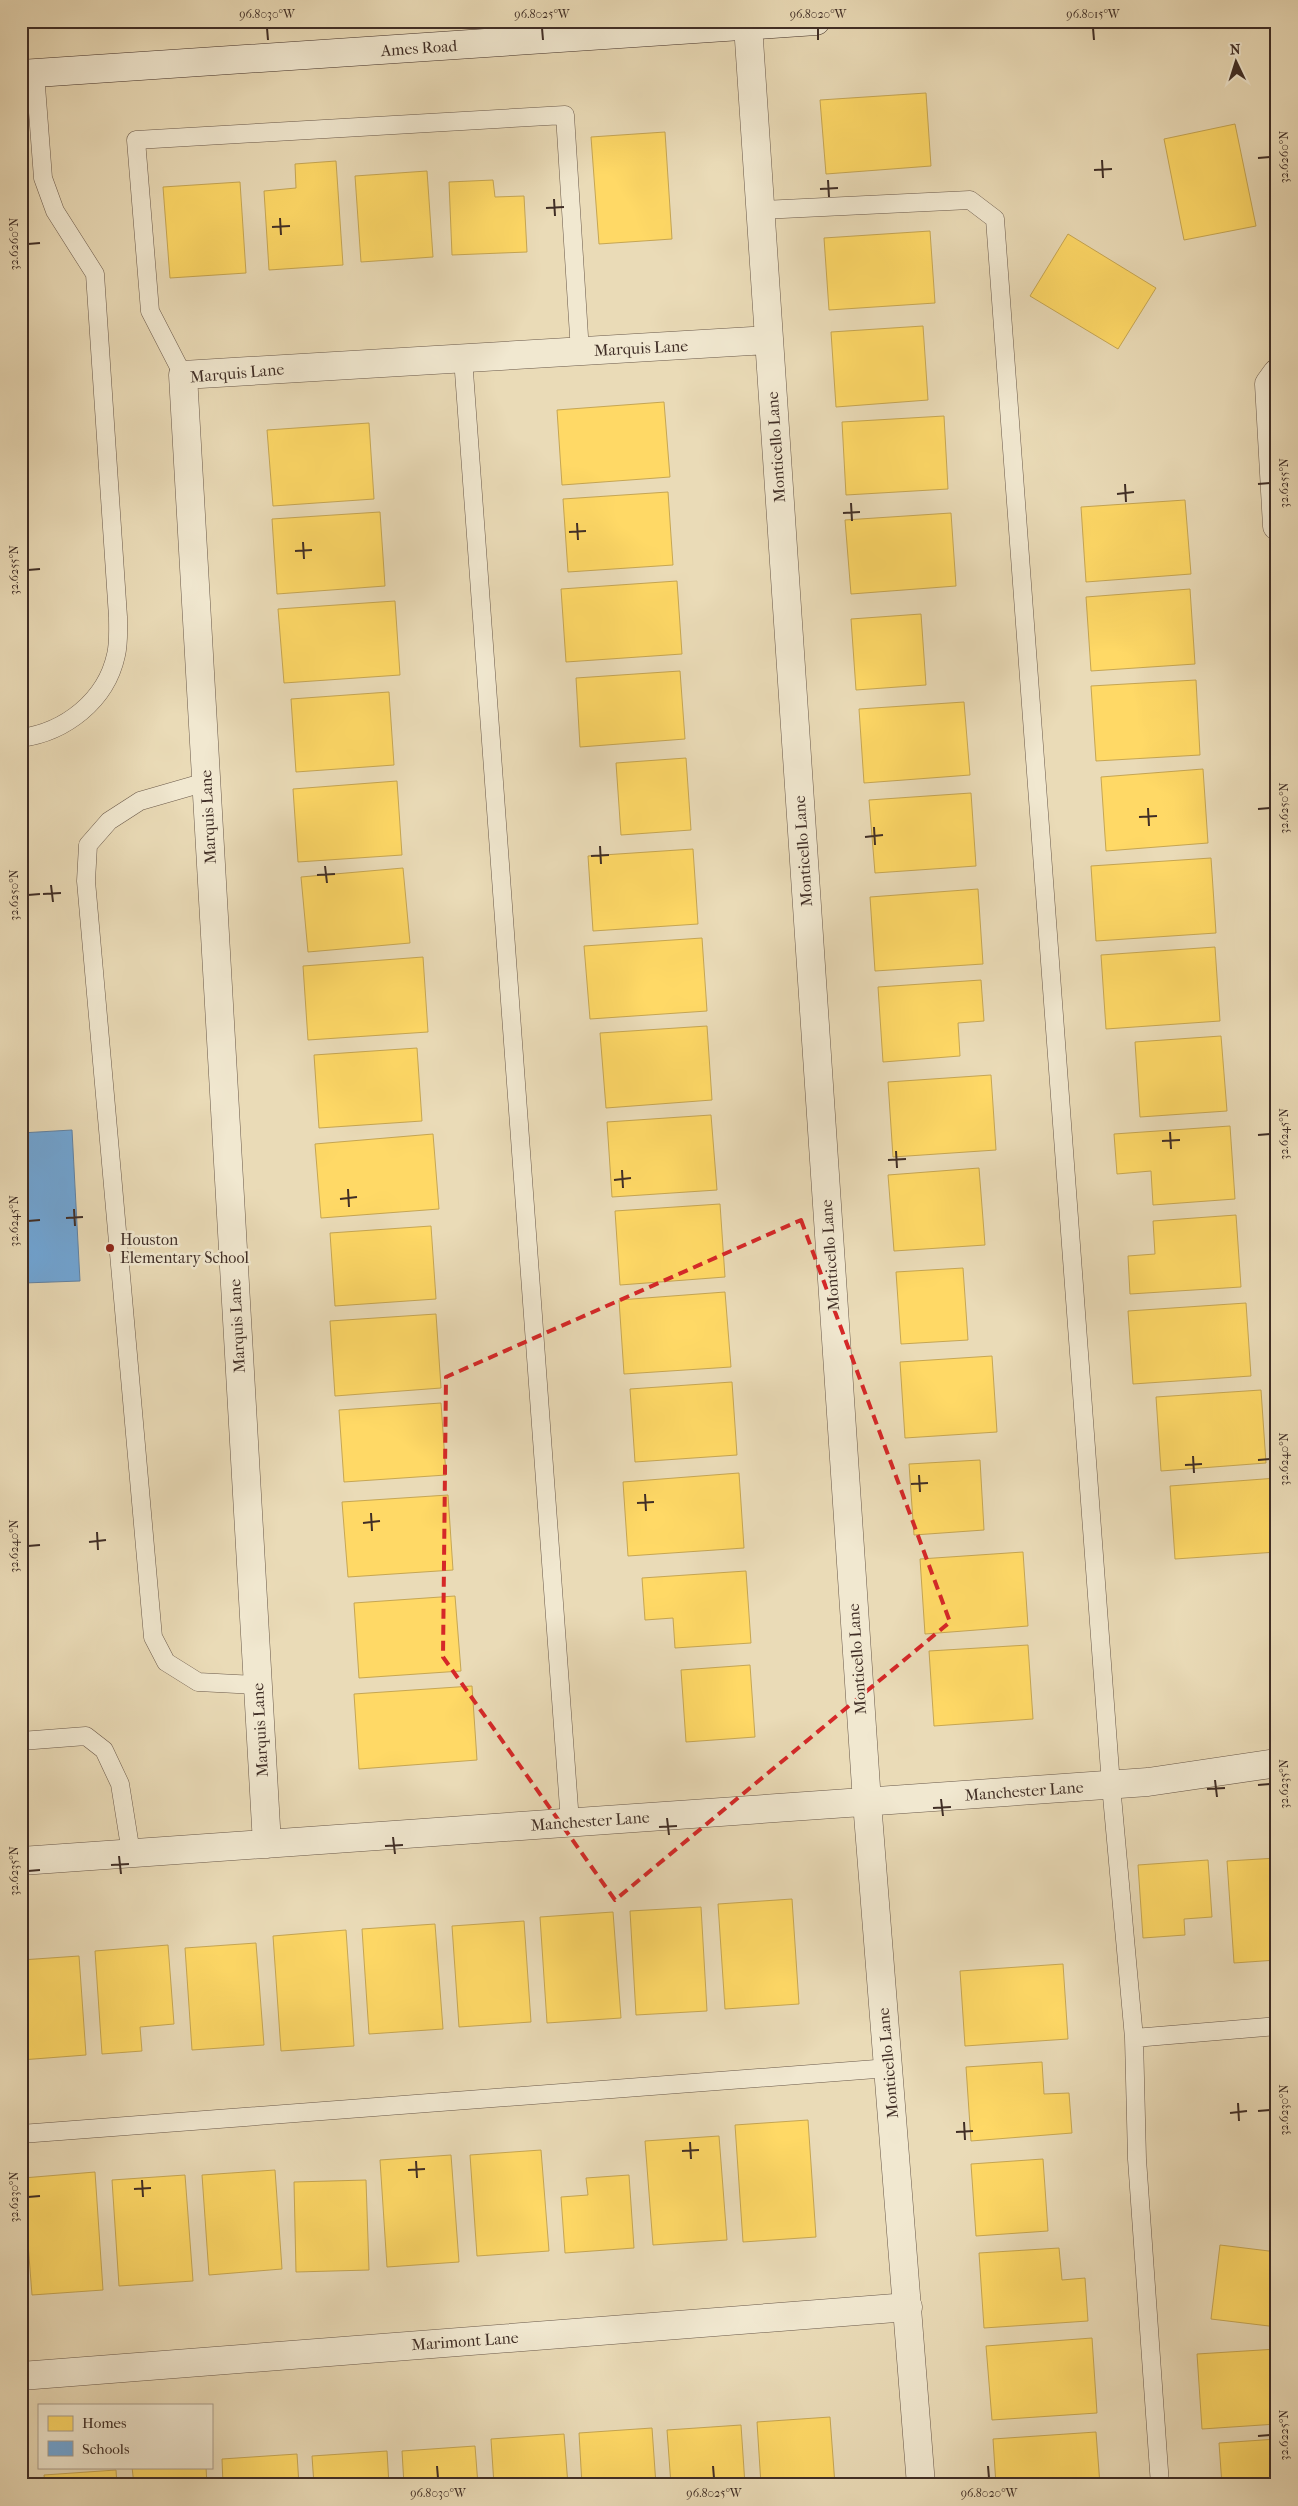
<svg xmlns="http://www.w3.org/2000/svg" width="1298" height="2506" font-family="'IM FELL French Canon',serif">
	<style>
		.homes { fill: #ffd966; stroke: #c6a653 }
		.schools { fill: #6fa8dc; stroke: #6183a5 }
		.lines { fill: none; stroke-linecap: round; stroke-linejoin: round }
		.lane-casing { stroke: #6a594a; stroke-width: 19 }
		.street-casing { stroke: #6a594a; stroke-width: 29 }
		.secondary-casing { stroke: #402e26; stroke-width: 29 }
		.lane { stroke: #f1e8d0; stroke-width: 18 }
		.street { stroke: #f1e8d0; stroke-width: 28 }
		.secondary { stroke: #f1e8d0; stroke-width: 28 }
		.marked { fill: none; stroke: #d62828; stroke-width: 4; stroke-dasharray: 10 6; stroke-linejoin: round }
		.ticks { fill: none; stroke: #402e26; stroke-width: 2 }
		.poi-dot { fill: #8f2418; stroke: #f1e8d0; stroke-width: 2 }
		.labels { text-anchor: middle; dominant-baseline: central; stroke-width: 5; stroke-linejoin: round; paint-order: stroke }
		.street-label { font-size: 16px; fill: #402e26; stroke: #f1e8d0 }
		.poi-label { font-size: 16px; fill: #402e26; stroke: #f1e8d0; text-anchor: start }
		.neatline { fill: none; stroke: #402e26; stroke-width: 2 }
		.ticks-label { font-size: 12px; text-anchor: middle; fill: #402e26 }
	</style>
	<rect width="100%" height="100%" fill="#eadbb7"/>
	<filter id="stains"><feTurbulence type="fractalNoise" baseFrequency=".004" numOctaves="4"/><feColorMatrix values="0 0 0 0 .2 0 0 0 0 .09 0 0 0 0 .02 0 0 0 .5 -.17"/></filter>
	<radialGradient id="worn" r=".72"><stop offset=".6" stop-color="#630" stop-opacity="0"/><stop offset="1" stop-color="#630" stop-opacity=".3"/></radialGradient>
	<path class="homes" d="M926 93 931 166 826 174 820 100Z
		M1235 124 1256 226 1184 240 1164 139Z
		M665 132 672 239 599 244 591 137Z
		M336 161 343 265 269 270 264 191 296 188 295 164Z
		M427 171 433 257 361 262 355 176Z
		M493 180 495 197 524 196 527 252 452 255 449 182Z
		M240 182 246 273 170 278 163 187Z
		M930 231 935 303 829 310 824 238Z
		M1068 234 1156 288 1118 349 1030 296Z
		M923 326 928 400 836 407 831 332Z
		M664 402 670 477 562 485 557 410Z
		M944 416 948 489 846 495 842 422Z
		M369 423 374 499 273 506 267 430Z
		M668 492 673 565 568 572 563 499Z
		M1185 500 1191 574 1086 582 1081 507Z
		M380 512 385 586 277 594 272 519Z
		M951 513 956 586 851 594 845 520Z
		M677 581 682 654 566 662 561 589Z
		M1190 589 1195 664 1091 671 1086 597Z
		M395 601 400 675 284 683 278 609Z
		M921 614 926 685 856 690 851 619Z
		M680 671 685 739 580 747 576 678Z
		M1196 680 1200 755 1096 761 1091 686Z
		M389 692 394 765 296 772 291 699Z
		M964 702 970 775 864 783 859 709Z
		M686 758 691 830 621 835 616 763Z
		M1203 769 1208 843 1106 851 1101 777Z
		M397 781 402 855 298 862 293 789Z
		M971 793 976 866 875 873 869 800Z
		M693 849 698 924 593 931 588 856Z
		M1211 858 1216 933 1096 941 1091 866Z
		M403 868 410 943 308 952 301 877Z
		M978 889 983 964 875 971 870 897Z
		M702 938 707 1011 590 1019 584 946Z
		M1215 947 1220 1021 1106 1029 1101 955Z
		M423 957 428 1032 308 1040 303 966Z
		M981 980 984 1021 958 1023 960 1056 883 1062 878 987Z
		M707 1026 712 1100 606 1108 600 1033Z
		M1221 1036 1227 1111 1140 1117 1135 1042Z
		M417 1048 422 1121 319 1128 314 1055Z
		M991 1075 996 1150 893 1157 888 1082Z
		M711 1115 717 1190 612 1197 607 1122Z
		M1230 1126 1235 1199 1153 1205 1151 1171 1117 1174 1114 1134Z
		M433 1134 439 1209 321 1218 315 1144Z
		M979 1168 985 1245 894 1251 888 1175Z
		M720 1204 725 1277 620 1285 615 1211Z
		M1236 1215 1241 1287 1130 1294 1128 1256 1155 1254 1153 1221Z
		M431 1226 436 1299 335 1306 330 1233Z
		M963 1268 968 1340 901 1344 896 1272Z
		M725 1292 731 1367 624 1374 619 1300Z
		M1246 1303 1251 1376 1133 1384 1128 1311Z
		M436 1314 441 1388 335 1396 330 1321Z
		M992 1356 997 1432 905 1438 900 1362Z
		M732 1382 737 1455 635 1462 630 1389Z
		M1261 1390 1266 1463 1161 1471 1156 1397Z
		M441 1403 446 1475 344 1482 339 1410Z
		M980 1460 984 1530 914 1535 909 1464Z
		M739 1473 744 1548 628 1556 623 1482Z
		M1277 1478V1552L1175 1559 1170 1486Z
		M448 1495 453 1570 348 1577 342 1502Z
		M1023 1552 1028 1626 925 1634 920 1559Z
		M746 1571 751 1643 675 1648 673 1618 645 1620 642 1578Z
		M455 1596 461 1671 359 1678 354 1603Z
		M1028 1645 1033 1719 934 1726 929 1651Z
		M750 1665 755 1737 686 1742 681 1670Z
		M472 1686 477 1760 359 1769 354 1694Z
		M1277 1858V1960L1234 1963 1227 1861Z
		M1208 1860 1212 1917 1184 1919 1185 1935 1143 1938 1138 1865Z
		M792 1899 799 2004 725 2009 718 1904Z
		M701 1907 707 2011 636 2015 630 1911Z
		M613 1912 621 2018 547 2023 540 1917Z
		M524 1921 531 2022 459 2027 452 1926Z
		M435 1924 443 2029 369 2034 362 1929Z
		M346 1930 354 2046 281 2051 273 1936Z
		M256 1943 264 2045 192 2050 185 1948Z
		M168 1945 174 2024 140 2027 142 2051 102 2054 95 1951Z
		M79 1956 86 2055 21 2060V1960Z
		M1063 1964 1068 2039 965 2046 960 1971Z
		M1042 2062 1044 2094 1069 2093 1072 2133 971 2141 966 2067Z
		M808 2120 816 2237 743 2242 735 2125Z
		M719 2136 727 2240 653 2245 645 2141Z
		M541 2150 549 2251 477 2256 470 2155Z
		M451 2155 459 2262 387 2267 380 2160Z
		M1043 2159 1048 2231 976 2236 971 2164Z
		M275 2170 282 2269 209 2275 202 2175Z
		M95 2172 103 2290 32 2295 23 2178Z
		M185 2175 193 2281 119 2286 112 2180Z
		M629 2175 634 2248 565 2253 561 2197 588 2195 586 2178Z
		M366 2180 369 2270 296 2272 294 2182Z
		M1220 2245 1277 2252V2327L1211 2319Z
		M1059 2248 1062 2280 1085 2278 1088 2321 984 2328 979 2253Z
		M1092 2338 1097 2413 992 2420 986 2346Z
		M1277 2349V2424L1202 2429 1197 2354Z
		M830 2417 835 2485H761L757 2422Z
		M741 2425 745 2485H671L667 2430Z
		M652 2428 656 2485H582L579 2433Z
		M1096 2432 1100 2485H996L993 2439Z
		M564 2434 568 2485H494L491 2439Z
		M1277 2439V2485H1222L1219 2443Z
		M475 2446 478 2485H404L402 2451Z
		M387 2451 389 2485H314L312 2456Z
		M297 2454 299 2485H223L222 2459Z
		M132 2467H206L207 2485H134Z
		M116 2470 117 2485H45L44 2475Z
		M21 2475H28V2485H21Z"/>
	<path class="schools" d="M72 1130 80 1281 24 1283 21 1273V1133Z
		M21 1508 28 1633 21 1634Z"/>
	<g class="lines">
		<g class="lane-casing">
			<path id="lane" d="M760 210 970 200 995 219 1111 1785 1134 2038 1277 2026
				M463 358 570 1822
				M183 375 150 311 136 140 565 115 580 352
				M21 738C65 732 106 701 116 655 119 643 118 629 118 617L95 274 55 211 43 178 35 73
				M206 782 140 801 109 821 88 845 86 881 153 1637 166 1662 198 1682 257 1685
				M21 1741 86 1736 104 1750 120 1784 131 1853
				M1134 2038 1137 2159 1160 2485
				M21 2134 889 2068"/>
		</g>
		<g class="street-casing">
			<path id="street" d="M748 25 867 1802 921 2485
				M1277 373 1269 384 1277 526
				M267 1844 183 375 769 340
				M21 1861 1148 1782 1277 1763
				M21 2376 908 2307"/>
		</g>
		<g class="secondary-casing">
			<path id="secondary" d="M21 74 816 21"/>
		</g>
		<use href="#lane" class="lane"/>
		<use href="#street" class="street"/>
		<use href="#secondary" class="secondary"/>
	</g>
	<path class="marked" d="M801 1220 950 1622 615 1900 443 1657 446 1377Z"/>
	<path class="ticks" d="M267 28 268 40M542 28 543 40M818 28V40M1093 28 1094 40M1258 158 1270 157M1102 160 1103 178M1094 170 1112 169M828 180 829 197M820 189 838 188M554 199 555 216M546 208 564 207M280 218 281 235M272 227 290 226M28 244 40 243M1125 484 1126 502M1258 484 1270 483M1117 494 1134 492M851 503 852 521M843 513 860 512M577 523 578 540M569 532 586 531M303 542 304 559M295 551 312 550M28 570 40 569M1148 808 1149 826M1258 809 1270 808M1139 817 1157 816M874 827 875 845M865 837 883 835M600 846 601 864M591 856 609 855M325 866 327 883M317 875 335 874M51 885 53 902M43 894 61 893M28 895 40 894M1170 1132 1171 1149M1258 1135 1270 1134M1162 1141 1180 1140M896 1151 897 1168M888 1160 906 1159M622 1170 623 1188M614 1180 631 1178M348 1189 349 1207M340 1199 357 1197M74 1209 75 1226M66 1218 83 1217M28 1221 40 1220M1193 1456 1194 1473M1258 1460 1270 1459M1185 1465 1202 1464M919 1475 920 1492M911 1484 928 1483M645 1494 646 1511M637 1503 654 1502M371 1513 372 1531M363 1523 380 1521M97 1532 98 1550M89 1542 106 1540M28 1546 40 1545M1215 1780 1217 1797M1258 1785 1270 1784M1207 1789 1225 1788M941 1799 943 1816M933 1808 951 1807M667 1818 669 1835M659 1827 677 1826M393 1837 395 1854M385 1846 403 1845M119 1856 121 1874M111 1865 129 1864M28 1871 40 1870M1238 2103 1239 2121M1258 2111 1270 2110M1230 2113 1247 2111M964 2122 965 2140M956 2132 973 2131M690 2142 691 2159M682 2151 699 2150M416 2161 417 2178M408 2170 425 2169M142 2180 143 2197M134 2189 151 2188M28 2197 40 2196M1258 2436 1270 2435M437 2466 438 2478M713 2466 714 2478M988 2466 989 2478"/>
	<circle class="poi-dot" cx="110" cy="1248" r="5"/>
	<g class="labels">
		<g class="street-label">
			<text transform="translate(419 48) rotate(-4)">Ames Road</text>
			<text transform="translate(641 348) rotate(-3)">Marquis Lane</text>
			<text transform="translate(237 373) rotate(-5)">Marquis Lane</text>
			<text transform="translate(776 447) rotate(-94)">Monticello Lane</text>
			<text transform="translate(208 817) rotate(-93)">Marquis Lane</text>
			<text transform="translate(803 851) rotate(-94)">Monticello Lane</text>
			<text transform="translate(830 1255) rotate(-94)">Monticello Lane</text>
			<text transform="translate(237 1326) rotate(-93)">Marquis Lane</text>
			<text transform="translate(857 1659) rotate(-94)">Monticello Lane</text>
			<text transform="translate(260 1730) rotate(-93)">Marquis Lane</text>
			<text transform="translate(1024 1791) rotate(-4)">Manchester Lane</text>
			<text transform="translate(590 1821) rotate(-4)">Manchester Lane</text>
			<text transform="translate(888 2063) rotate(-95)">Monticello Lane</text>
			<text transform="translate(465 2341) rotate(-4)">Marimont Lane</text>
		</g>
		<g class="poi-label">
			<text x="120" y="1239">Houston<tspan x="120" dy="18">Elementary School</tspan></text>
		</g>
	</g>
	<rect width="1298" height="2506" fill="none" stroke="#eadbb7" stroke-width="55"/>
	<rect x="38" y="2404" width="175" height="65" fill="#f1e8d0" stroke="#aa9e8c"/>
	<rect x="48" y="2416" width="25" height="15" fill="#ffd966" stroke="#aa9e8c"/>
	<text x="82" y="2428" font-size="15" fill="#402e26">Homes</text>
	<rect x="48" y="2441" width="25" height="15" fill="#6fa8dc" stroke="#aa9e8c"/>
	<text x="82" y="2454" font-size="15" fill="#402e26">Schools</text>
	<g transform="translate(1236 62) rotate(356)" stroke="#f1e8d0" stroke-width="4" paint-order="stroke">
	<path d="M0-4L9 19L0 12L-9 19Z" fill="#402e26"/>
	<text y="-8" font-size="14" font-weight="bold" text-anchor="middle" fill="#402e26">N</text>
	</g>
	<rect x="28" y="28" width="1242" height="2450" class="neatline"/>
	<g class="ticks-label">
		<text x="267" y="18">96.8030°W</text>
		<text x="542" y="18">96.8025°W</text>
		<text x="818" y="18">96.8020°W</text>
		<text x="1093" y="18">96.8015°W</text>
		<text transform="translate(1284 157) rotate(-90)" y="4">32.6260°N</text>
		<text transform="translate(14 244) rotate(-90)" y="4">32.6260°N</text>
		<text transform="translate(1284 483) rotate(-90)" y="4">32.6255°N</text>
		<text transform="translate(14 570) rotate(-90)" y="4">32.6255°N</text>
		<text transform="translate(1284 808) rotate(-90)" y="4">32.6250°N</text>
		<text transform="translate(14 895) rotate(-90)" y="4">32.6250°N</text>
		<text transform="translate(1284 1134) rotate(-90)" y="4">32.6245°N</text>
		<text transform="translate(14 1221) rotate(-90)" y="4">32.6245°N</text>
		<text transform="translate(1284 1459) rotate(-90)" y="4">32.6240°N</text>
		<text transform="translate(14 1546) rotate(-90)" y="4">32.6240°N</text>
		<text transform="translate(1284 1784) rotate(-90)" y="4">32.6235°N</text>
		<text transform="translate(14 1871) rotate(-90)" y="4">32.6235°N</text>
		<text transform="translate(1284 2110) rotate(-90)" y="4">32.6230°N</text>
		<text transform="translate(14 2197) rotate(-90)" y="4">32.6230°N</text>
		<text transform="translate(1284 2435) rotate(-90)" y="4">32.6225°N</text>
		<text x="438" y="2497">96.8030°W</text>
		<text x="714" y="2497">96.8025°W</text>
		<text x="989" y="2497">96.8020°W</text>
	</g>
	<rect width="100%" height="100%" filter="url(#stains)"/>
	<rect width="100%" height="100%" fill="url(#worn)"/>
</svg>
